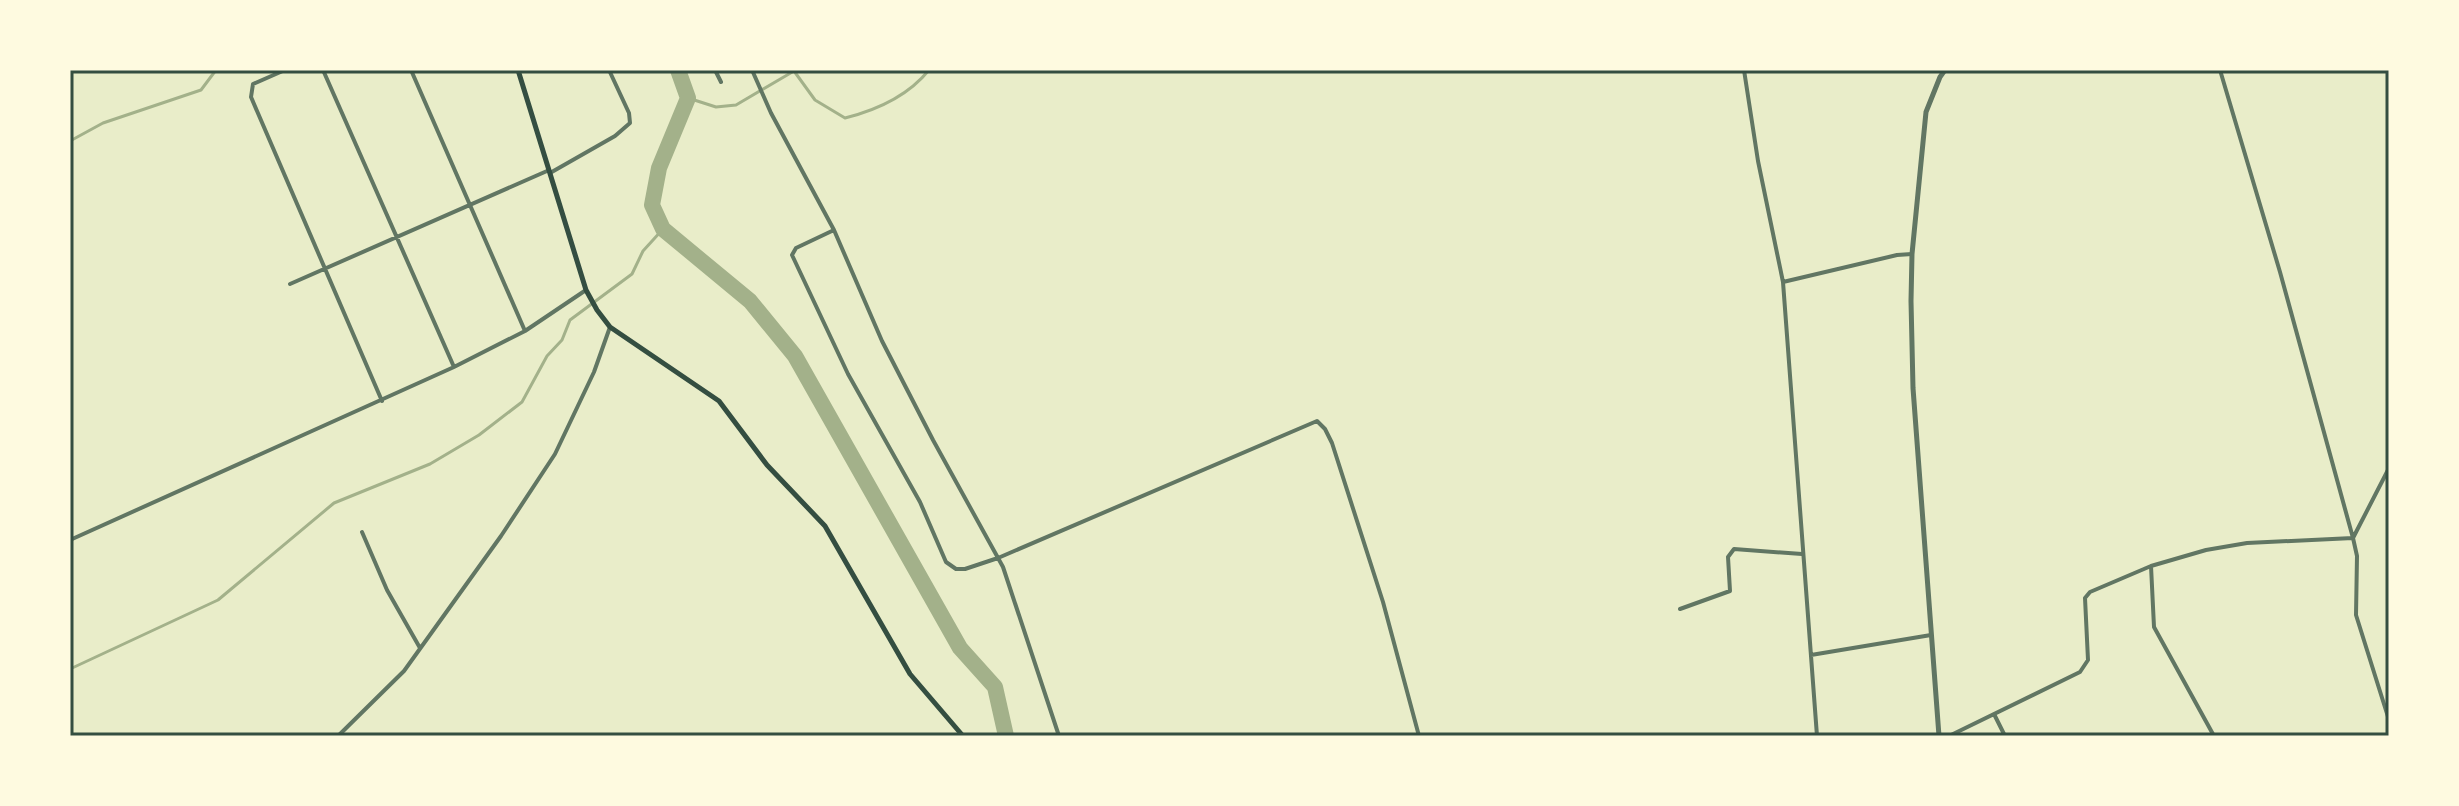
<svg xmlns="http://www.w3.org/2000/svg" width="2459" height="806" font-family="'Sofia Sans Condensed',sans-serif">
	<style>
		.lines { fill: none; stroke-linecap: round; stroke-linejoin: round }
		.stream { stroke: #a3b18a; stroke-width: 3 }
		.river { stroke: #a3b18a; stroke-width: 16 }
		.minor { stroke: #617663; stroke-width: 4 }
		.tertiary { stroke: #617663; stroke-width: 5 }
		.secondary { stroke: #344e41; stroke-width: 5 }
		.neatline { fill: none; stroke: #344e41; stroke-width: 3 }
	</style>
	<rect width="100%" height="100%" fill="#e9edc9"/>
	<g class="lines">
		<path class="stream" d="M688 98 716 107 736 105 794 71 815 100 845 118C877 110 908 96 929 70
			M70 141 103 123 201 90 216 70
			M70 669 218 600 334 503 430 464 479 435 522 402 547 356 562 340 570 320 632 274 643 251 663 229"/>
		<path class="river" d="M678 70 688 98 659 168 652 205 663 229 750 301 795 356 960 648 995 687 1006 736"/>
		<path class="minor" d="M285 70 253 84 251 97 382 401
			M323 70 454 367
			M411 70 525 331
			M715 70 721 82
			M752 70 771 113 834 230 882 341 933 440 1003 567 1059 736
			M1744 70 1758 161 1783 282 1817 736
			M2220 70 2280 272 2353 538 2357 556 2356 615 2389 720
			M70 72 75 70
			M550 173 615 136 630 123 629 113 609 70
			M834 230 796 248 792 255 848 374 920 502 946 562 956 569H965L998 558 1317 421 1325 429 1332 443 1383 602 1419 736
			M1783 282 1897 255 1912 254
			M290 284 547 171
			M362 532 387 590 420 648
			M70 540 454 367 525 331 586 290
			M1680 609 1730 591 1728 557 1734 549 1802 554
			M1811 655 1931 635
			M1994 714 2005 736
			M338 736 404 671 501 536 555 454 594 372 610 327
			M1427 736H1429
			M1949 736 2080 672 2088 660 2085 598 2090 592 2151 566
			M2214 736 2154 627 2151 566 2206 550 2247 543 2353 538 2389 468"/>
		<path class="tertiary" d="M1939 736 1913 388 1911 301 1912 254 1926 112 1940 77 1945 70"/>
		<path class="secondary" d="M518 70 586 290 597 310 610 327 719 401 767 465 825 526 910 674 963 736"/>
	</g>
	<rect width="2459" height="806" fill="none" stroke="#fefae0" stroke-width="144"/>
	<rect x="72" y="72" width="2315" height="662" class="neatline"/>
</svg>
